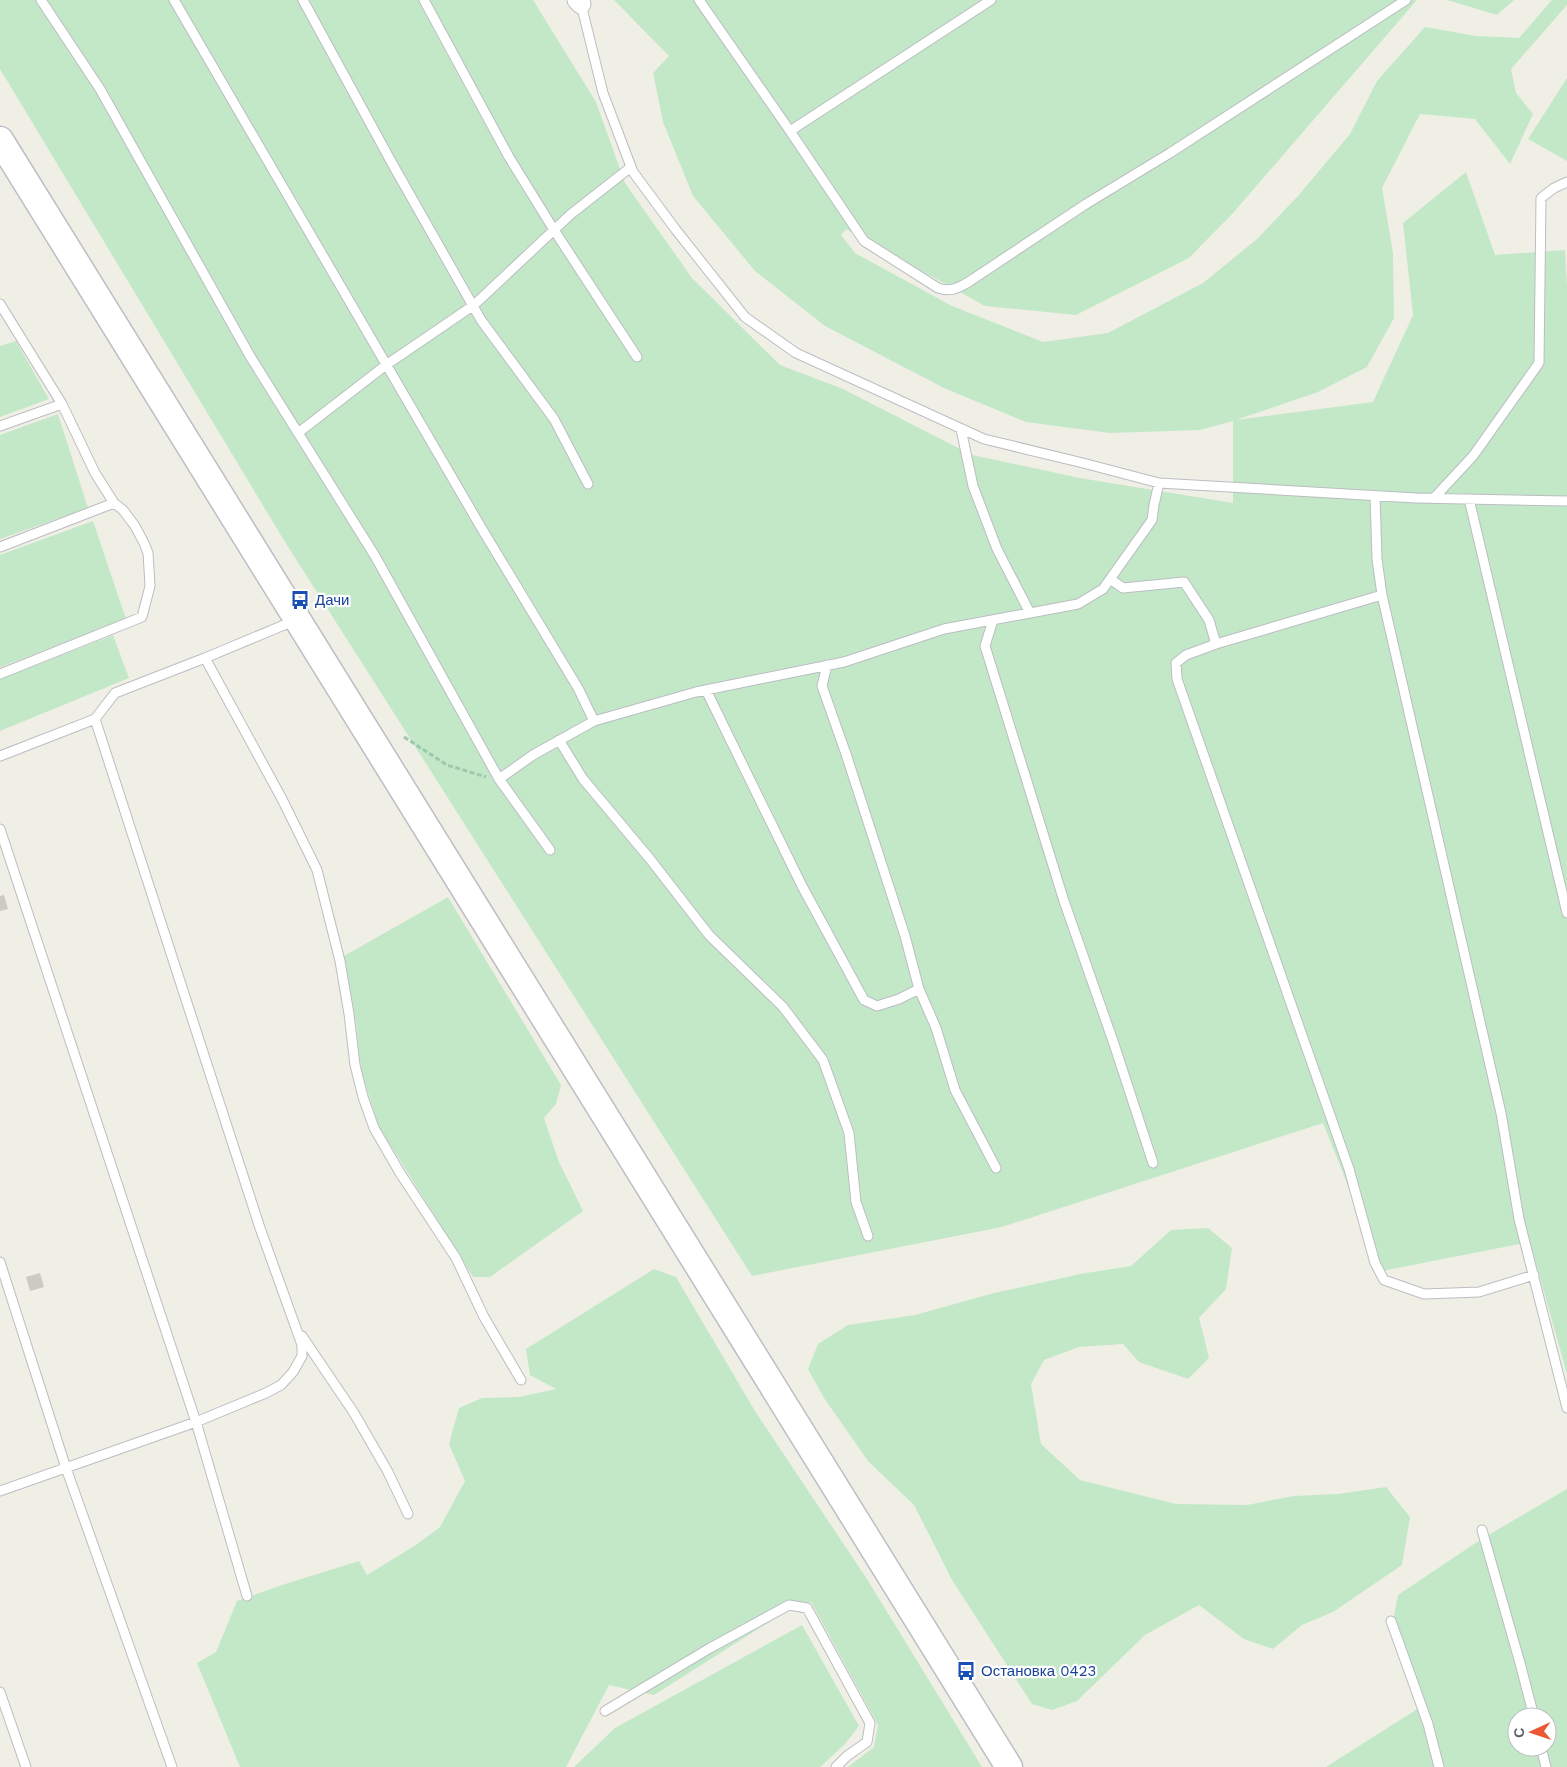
<svg xmlns="http://www.w3.org/2000/svg" width="1567" height="1767" font-family="'Work Sans',sans-serif">
	<style>
		.green { fill: #c3e8c8; fill-rule: evenodd }
		.building { fill: #cbcac3 }
		.lines { fill: none; stroke-linecap: round; stroke-linejoin: round }
		.lane-casing { stroke: #bbbdc2; stroke-width: 11 }
		.street-casing { stroke: #bbbdc2; stroke-width: 21 }
		.secondary-casing { stroke: #bcbec4; stroke-width: 29 }
		.path { stroke: #9cc9ae; stroke-width: 3; stroke-dasharray: 5 2.5; stroke-linecap: butt }
		.lane { stroke: #fff; stroke-width: 9 }
		.street { stroke: #fff; stroke-width: 19 }
		.secondary { stroke: #fff; stroke-width: 26 }
		.labels { text-anchor: middle; dominant-baseline: central; stroke-width: 4.5; stroke-linejoin: round; paint-order: stroke }
		.transit-label { font-size: 15px; fill: #164399; stroke: #fff; text-anchor: start }
	</style>
	<rect width="100%" height="100%" fill="#f0efe6"/>
	<path class="green" d="M0 0H533L596 102 625 183 692 278 780 365 843 389 972 455 1080 478 1233 503V421L1200 430 1110 433 1026 422 944 388 825 326 755 271 693 196 663 122 653 73 669 56 614 0H1417L1233 213 1189 258 1076 315 985 306 846 229 841 235 855 253 952 306 1043 342 1108 333 1203 283 1257 239 1298 196 1350 134 1377 81 1425 27 1476 36 1519 38 1552 0H1567V5L1511 69 1516 93 1533 114 1510 164 1475 119 1420 114 1382 188 1393 253 1394 318 1367 367 1318 392 1236 420 1373 402 1413 315 1403 223 1466 172 1495 255 1565 250 1567 286V1374L1530 1242 1382 1271 1323 1123 1002 1227 752 1276 285 542 0 69Z
		M1447 0H1514L1497 15Z
		M1567 78V161L1528 139Z
		M16 341 49 399 0 417V346Z
		M58 414 88 508 0 539V435Z
		M93 521 126 619 0 667V555Z
		M113 635 129 678 0 731V679Z
		M448 897 561 1085 556 1104 544 1118 559 1162 583 1211 490 1277H473L379 1127 361 1071 356 1023 344 956Z
		M1208 1228 1232 1248 1226 1289 1199 1318 1209 1358 1188 1379 1139 1362 1123 1344 1079 1347 1044 1360 1031 1384 1041 1444 1080 1480 1176 1504 1247 1505 1294 1496 1338 1494 1386 1487 1410 1517 1402 1565 1333 1612 1302 1625 1273 1649 1244 1639 1199 1605 1145 1635 1077 1701 1052 1710 1032 1704 952 1580 914 1505 868 1461 824 1398 808 1369 818 1344 848 1325 915 1315 994 1293 1080 1274 1131 1266 1171 1230Z
		M654 1269 676 1277 755 1411 867 1579 982 1767H848L874 1747 878 1725 811 1602 788 1610 654 1695 609 1685 566 1767H240L197 1663 216 1652 237 1601 282 1585 359 1561 367 1575 416 1545 440 1527 465 1481 449 1444 459 1408 482 1398 519 1397 556 1389 530 1375 526 1349Z
		M1567 1489V1767H1326L1422 1706 1394 1616 1398 1595 1480 1540ZM1517 1717H1547V1747H1517Z
		M802 1625 859 1726 844 1745 820 1767H574L615 1728Z"/>
	<path class="building" d="M4 895 8 909 0 911V896Z
		M40 1273 44 1287 30 1291 26 1277Z"/>
	<g class="lines">
		<g class="lane-casing">
			<path id="lane" d="M41 0 100 89 250 356 375 556 499 779 550 850
				M174 0 482 529 578 688 594 721 533 755 499 779
				M303 0 393 165 481 320 554 419 588 484
				M424 0 509 157 554 230 637 357
				M699 0 790 131 991 0
				M583 3 581 4 603 93 633 172 676 230 745 317 796 353 984 439 1083 463 1159 483 1416 498 1567 501
				M790 131 864 241 938 288C950 292 956 289 967 283L1086 204 1170 153 1406 0
				M0 304 62 404 95 473 114 503 123 510 135 526 144 543 148 553 150 586 142 617 0 674
				M0 426 62 404
				M961 429 973 486 997 549 1030 613
				M298 433 386 365 474 305 571 214 631 167
				M1434 498 1473 456 1539 363 1541 198 1554 188 1567 182
				M1469 499 1567 913
				M0 547 114 503
				M1110 579 1123 588 1184 582 1209 620 1216 644 1186 655 1176 663 1177 679 1349 1169 1375 1263 1384 1280 1424 1294 1479 1292 1534 1275
				M1382 595 1501 1113 1519 1219 1567 1408
				M993 620 985 646 1064 901 1114 1044 1153 1163
				M1216 644 1382 595 1377 559 1375 496
				M205 658 282 799 317 870 340 961 349 1014 355 1065 363 1097 374 1128 400 1173 456 1258 484 1317 521 1380
				M827 665 822 686 846 754 905 936 919 989 936 1028 955 1090 996 1168
				M706 690 802 886 864 1000 877 1006 899 999 919 989
				M594 721 696 692 844 662 944 629 1078 604 1103 589 1152 520 1154 505 1159 483
				M559 740 583 779 650 859 709 935 783 1007 823 1060 849 1133 856 1202 868 1236
				M0 756 95 719 115 693 205 658 296 620
				M0 829 196 1422 247 1596
				M0 1262 66 1468 172 1767
				M302 1336 354 1413 388 1472 408 1514
				M0 1491 196 1422 266 1393 281 1385 293 1372 302 1356V1345L260 1228 95 719
				M1482 1530 1520 1663 1534 1717
				M1391 1621 1428 1724 1439 1767
				M0 1692 26 1767
				M605 1711 710 1648 789 1605 807 1608 870 1723 867 1742 847 1756 836 1767
				M1541 1747 1546 1767"/>
		</g>
		<g class="street-casing">
			<path id="street" d="M577 0 581 4"/>
		</g>
		<g class="secondary-casing">
			<path id="secondary" d="M0 140 1009 1767"/>
		</g>
		<path class="path" d="M404 737 447 765 486 777"/>
		<use href="#lane" class="lane"/>
		<use href="#street" class="street"/>
		<use href="#secondary" class="secondary"/>
	</g>
	<defs>
		<g id="bus-bare" transform="scale(1.5)"><path d="M-5-6H5V4H4V6H2V4H-2V6H-4V4H-5ZM-3.5-4V0h7V-4ZM-3.5 1.2v1.5H-2V1.2ZM2 1.2v1.5H3.5V1.2Z" fill="#1a4fb4" stroke="#fff" stroke-width="2.5" paint-order="stroke"/></g>
	</defs>
	<g fill-rule="evenodd">
		<use href="#bus-bare" x="300" y="600"/>
		<use href="#bus-bare" x="966" y="1671"/>
	</g>
	<g class="labels">
		<g class="transit-label">
			<text x="315" y="600">Дачи</text>
			<text x="981" y="1671">Остановка 0423</text>
		</g>
	</g>
	<g transform="translate(1532 1732) rotate(267)"><circle r="24" fill="#ffffff" stroke="#bfc0c2"/>
	<path d="M0-4L9 19L0 12L-9 19Z" fill="#eb5731"/>
	<text y="-8" font-size="14" font-weight="bold" text-anchor="middle" fill="#5e6167">С</text>
	</g>
</svg>
